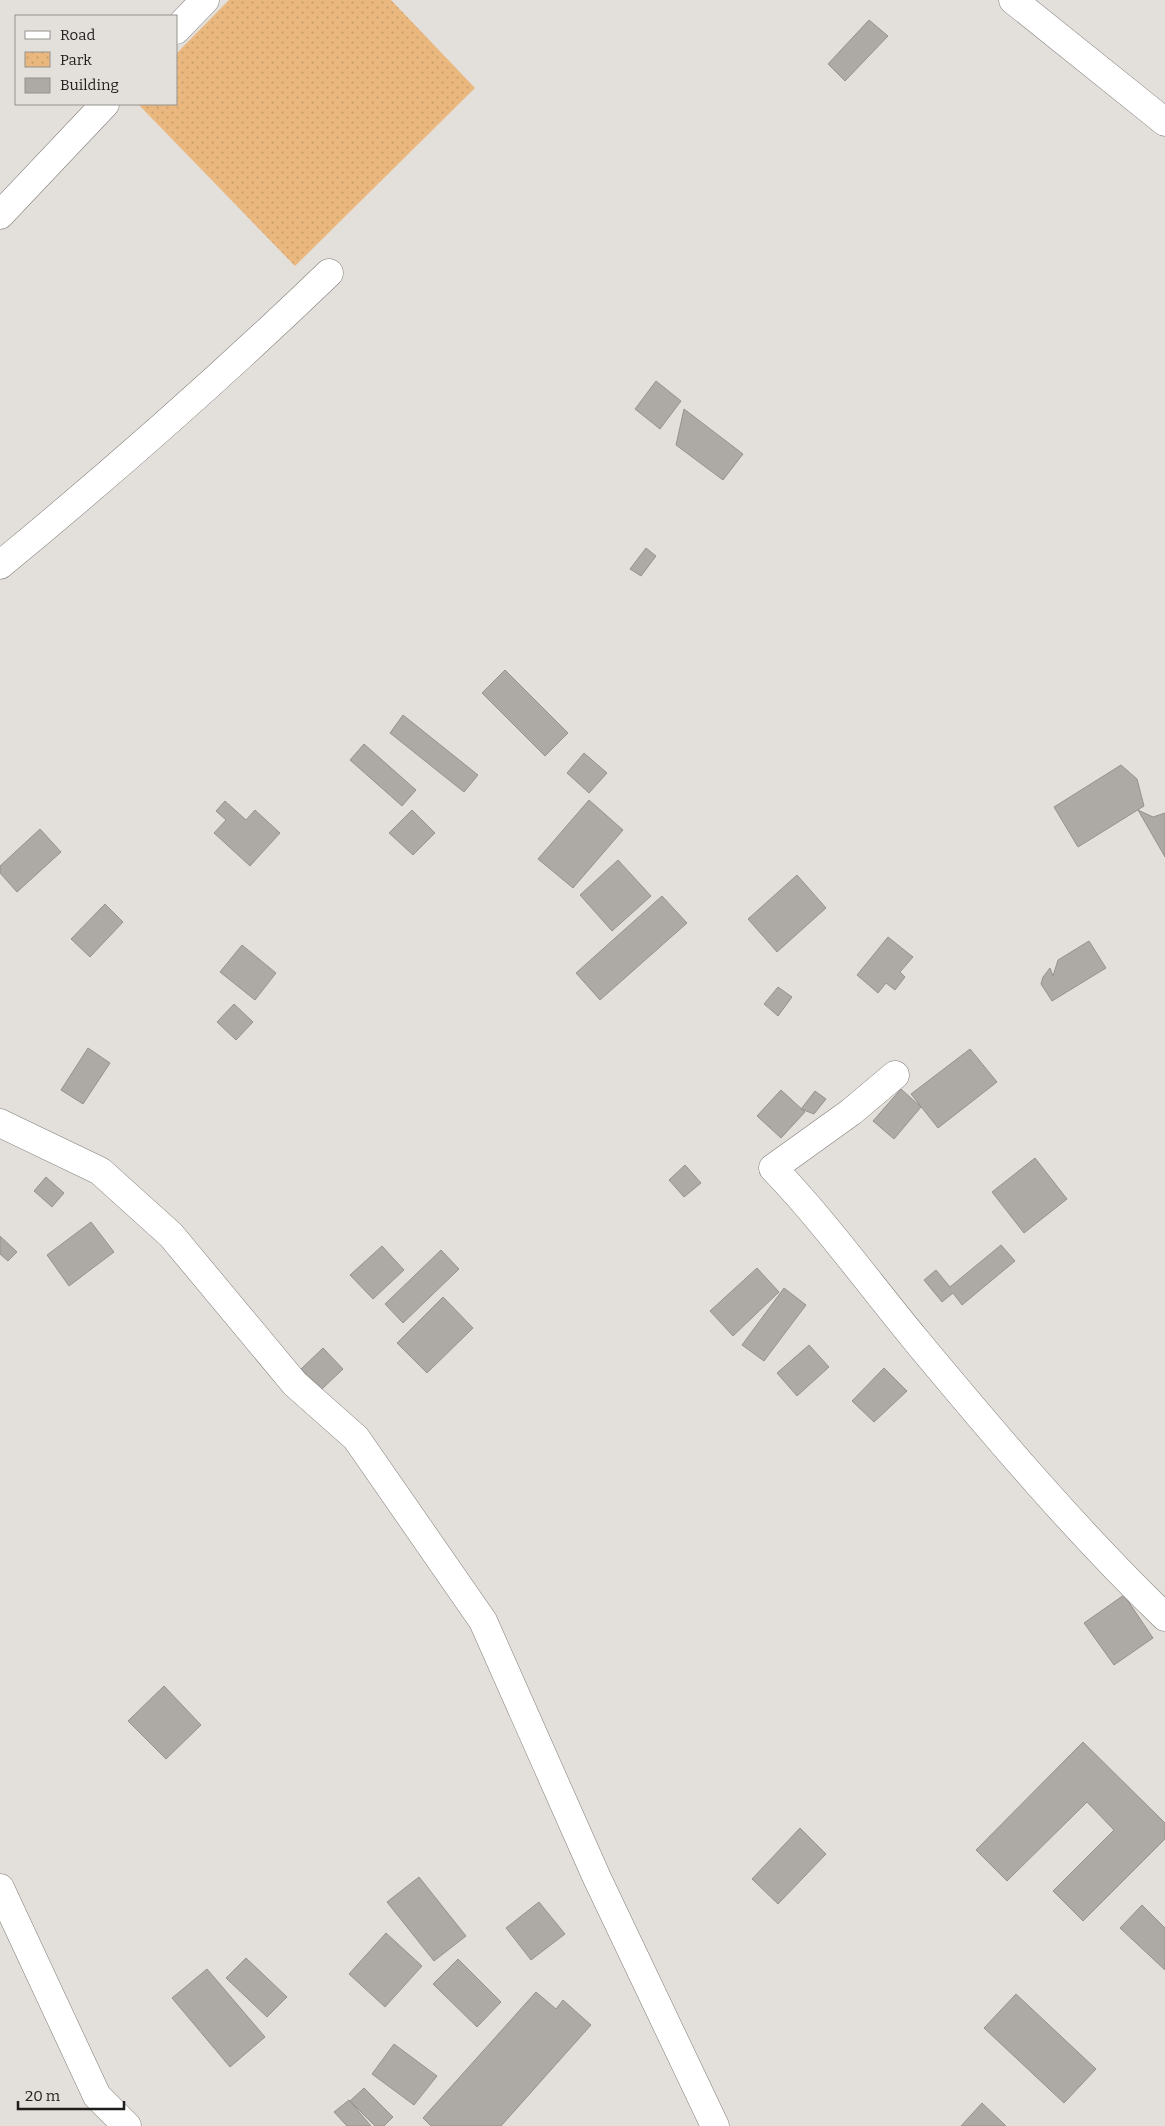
<svg xmlns="http://www.w3.org/2000/svg" width="1165" height="2126" font-family="Bitter,serif">
	<style>
		.park { fill: url(#park-dots) }
		.building { fill: #ada9a5; stroke: #96928d }
		.lines { fill: none; stroke-linecap: round; stroke-linejoin: round }
		.street-casing { stroke: #817d79; stroke-width: 29 }
		.street { stroke: #fff; stroke-width: 28 }
	</style>
	<defs>
		<pattern id="park-dots" width="8" height="8" patternUnits="userSpaceOnUse" patternTransform="scale(1.25)"><rect width="8" height="8" fill="#eab87e"/><path d="M2 2h.1M6 6h.1" fill="none" stroke="#c89e6c" stroke-width="1.8" stroke-linecap="round"/></pattern>
	</defs>
	<rect width="100%" height="100%" fill="#e3dfda"/>
	<path class="park" d="M229 0H391L475 88 295 266 138 104H176V54Z"/>
	<path class="building" d="M869 20 888 36 845 81 828 64Z
		M656 381 681 401 660 429 635 409Z
		M684 409 743 454 723 480 676 445Z
		M646 548 656 556 641 576 630 569Z
		M505 670 568 733 545 756 482 693Z
		M403 715 478 775 464 792 390 733Z
		M364 744 416 790 402 806 350 760Z
		M584 753 607 773 589 793 567 773Z
		M1121 765 1137 779 1144 806 1078 847 1054 807Z
		M589 800 623 830 573 888 538 859Z
		M225 801 246 820 255 810 280 833 250 866 214 833 226 820 216 811Z
		M412 810 435 833 413 855 389 833Z
		M1138 810 1153 817 1165 813V857Z
		M40 829 61 852 17 892 0 873V866Z
		M618 860 651 896 612 931 580 895Z
		M797 875 826 908 777 952 748 919Z
		M662 896 687 923 600 1000 576 973Z
		M105 904 123 922 90 957 71 939Z
		M888 937 913 957 900 972 905 977 895 990 886 983 878 993 857 975Z
		M1089 941 1106 968 1052 1001 1041 984 1043 977 1050 968 1053 976 1058 960Z
		M242 945 276 973 255 1000 220 972Z
		M778 987 792 997 778 1016 764 1004Z
		M234 1004 253 1022 236 1040 217 1022Z
		M88 1048 110 1063 83 1104 61 1090Z
		M970 1049 997 1082 938 1128 911 1094Z
		M901 1089 921 1107 894 1139 873 1121Z
		M781 1090 805 1112 781 1138 757 1116Z
		M815 1091 826 1099 814 1114 801 1109Z
		M1035 1158 1067 1199 1024 1233 992 1192Z
		M685 1165 701 1183 684 1197 669 1180Z
		M46 1177 64 1193 52 1207 34 1191Z
		M91 1222 114 1252 69 1286 47 1255Z
		M0 1236 17 1252 8 1261 0 1254Z
		M1001 1245 1015 1261 962 1305 953 1293 942 1302 924 1280 936 1270 950 1287Z
		M382 1246 404 1270 373 1299 350 1275Z
		M441 1250 459 1269 403 1323 385 1304Z
		M757 1268 779 1292 733 1336 710 1311Z
		M784 1288 806 1305 764 1361 742 1345Z
		M443 1297 473 1328 427 1373 397 1343Z
		M809 1345 829 1367 797 1396 777 1373Z
		M323 1348 343 1369 322 1389 301 1369Z
		M884 1368 907 1391 874 1422 852 1401Z
		M1124 1595 1153 1638 1114 1665 1084 1623Z
		M164 1686 201 1725 166 1759 128 1721Z
		M1083 1742 1165 1823V1839L1083 1921 1053 1891 1114 1830 1087 1802 1007 1881 976 1850Z
		M800 1828 826 1854 778 1904 752 1879Z
		M419 1877 466 1936 434 1961 387 1902Z
		M539 1902 565 1934 531 1960 506 1928Z
		M1142 1905 1165 1928V1970L1120 1928Z
		M386 1933 422 1966 385 2007 349 1974Z
		M246 1958 287 1997 267 2017 226 1978Z
		M458 1959 501 2002 477 2027 433 1984Z
		M207 1969 265 2037 230 2067 172 1998Z
		M536 1992 556 2009 563 2000 591 2025 501 2126H431L423 2118Z
		M1016 1994 1096 2069 1064 2103 984 2028Z
		M394 2044 437 2076 414 2105 372 2074Z
		M364 2088 393 2117 384 2126H375L350 2101Z
		M349 2100 371 2126H347L334 2112Z
		M982 2103 1006 2126H961Z"/>
	<g class="lines">
		<g class="street-casing">
			<path id="street" d="M1013 0 1165 122
				M176 30 205 0
				M0 215 105 104
				M0 565C113 472 223 375 329 273
				M895 1075 851 1112 773 1168C824 1221 868 1282 915 1339 993 1433 1077 1532 1165 1617
				M0 1123 100 1171 171 1235 295 1384 356 1438 483 1621 597 1878 715 2126
				M0 1888 97 2096 127 2126"/>
		</g>
		<use href="#street" class="street"/>
	</g>
	<rect x="15" y="15" width="162" height="90" fill="#e3dfda" stroke="#95928e"/>
	<rect x="25" y="31" width="25" height="8" fill="#ffffff" stroke="#95928e"/>
	<text x="60" y="40" font-size="15" fill="#1f1e1c">Road</text>
	<rect x="25" y="52" width="25" height="15" fill="url(#park-dots)" stroke="#95928e"/>
	<text x="60" y="65" font-size="15" fill="#1f1e1c">Park</text>
	<rect x="25" y="78" width="25" height="15" fill="#ada9a5" stroke="#95928e"/>
	<text x="60" y="90" font-size="15" fill="#1f1e1c">Building</text>
	<path d="M18 2101v8h106v-8" fill="none" stroke="#1f1e1c" stroke-width="2.5"/>
	<text x="25" y="2101" font-size="15" fill="#1f1e1c" stroke="#e3dfda" stroke-width="4" paint-order="stroke">20 m</text>
</svg>
